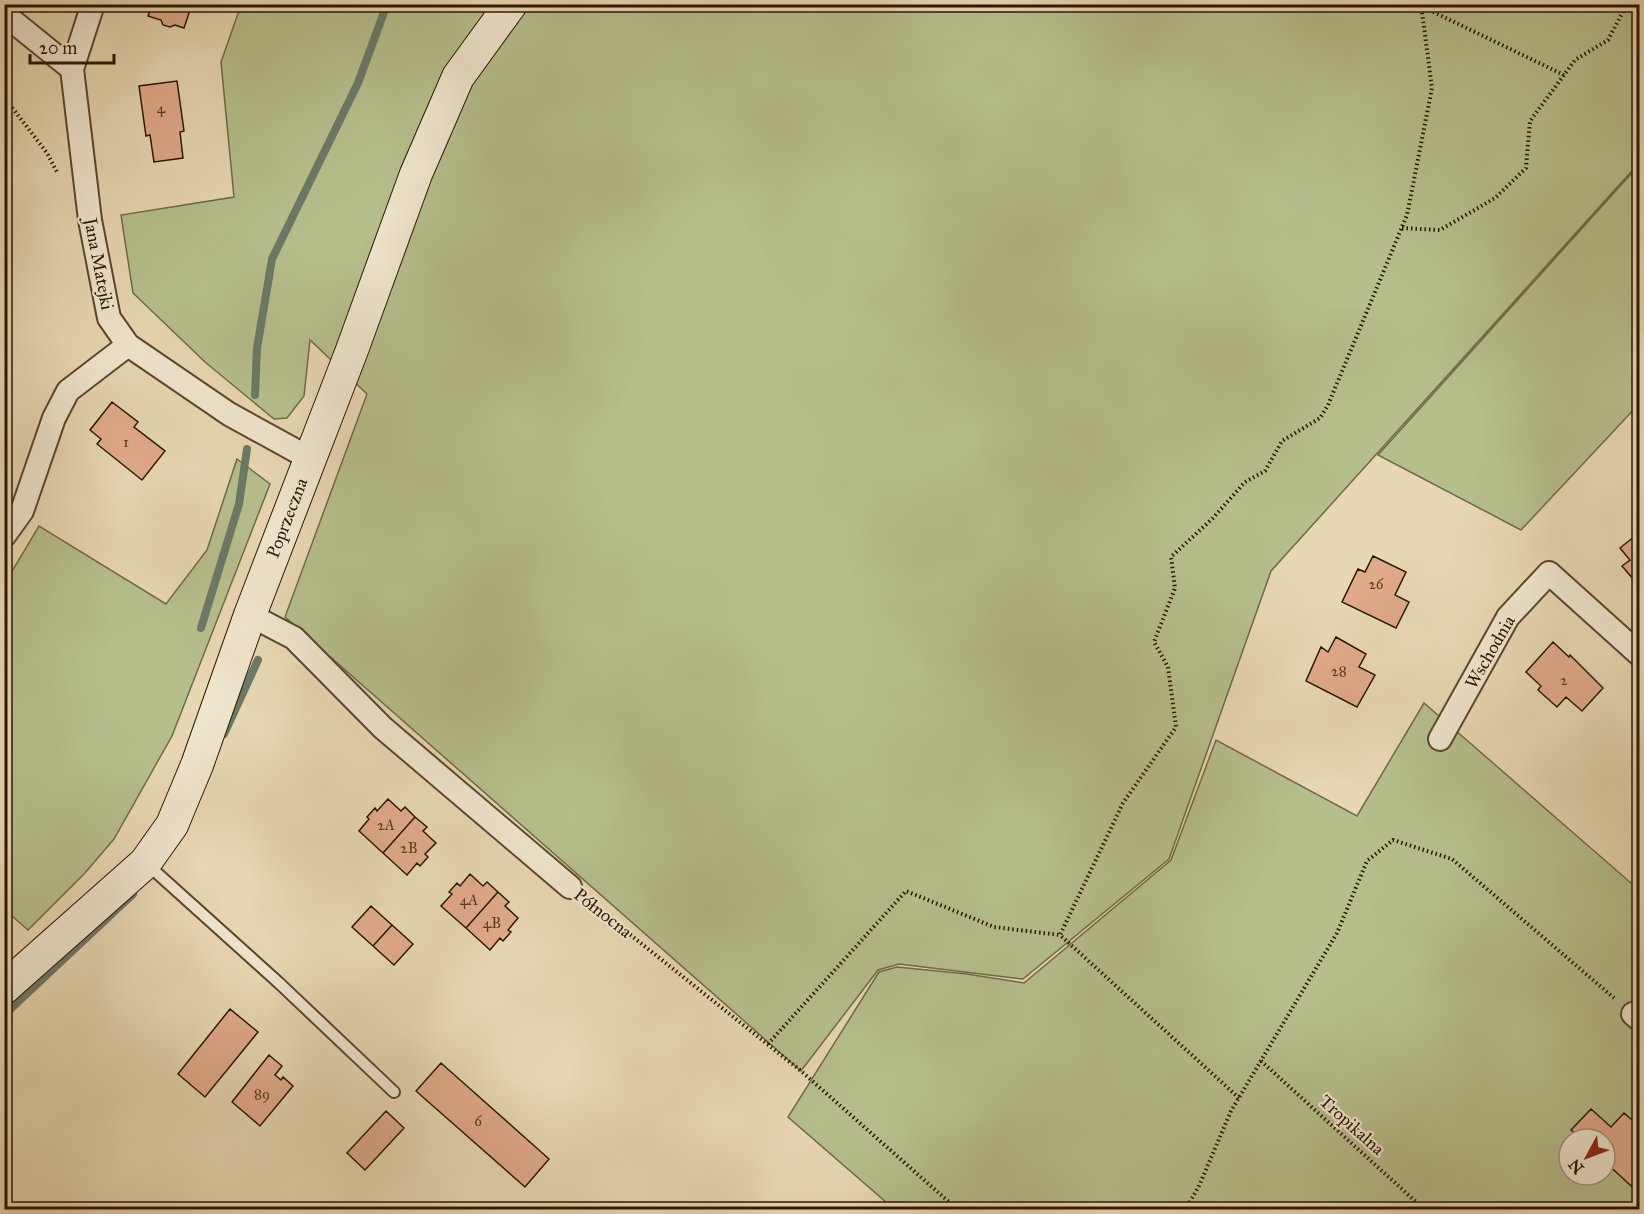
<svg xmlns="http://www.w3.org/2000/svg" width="1644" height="1214" font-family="'IM FELL Great Primer',serif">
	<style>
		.green { fill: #b6be8c; stroke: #706a46; stroke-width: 1.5; fill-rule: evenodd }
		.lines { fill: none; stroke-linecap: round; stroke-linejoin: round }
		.stream { stroke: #6c7967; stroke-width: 8 }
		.building { fill: #e0aa8b; stroke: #2b1700; stroke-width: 1.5 }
		.lane-casing { stroke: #5a472c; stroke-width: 14 }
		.street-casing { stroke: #5a472c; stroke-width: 26 }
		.secondary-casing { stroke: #2b1700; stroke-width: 34 }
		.path { stroke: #2b1700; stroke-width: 4; stroke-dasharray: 1.5 3; stroke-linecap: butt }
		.lane { stroke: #efe5cd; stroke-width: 10 }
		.street { stroke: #efe5cd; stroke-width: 22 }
		.secondary { stroke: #efe5cd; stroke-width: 32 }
		.labels { text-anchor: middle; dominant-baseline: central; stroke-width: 4.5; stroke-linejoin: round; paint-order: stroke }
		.number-label { font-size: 15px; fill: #583c23 }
		.street-label { font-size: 18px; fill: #2b1700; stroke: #efe5cd }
	</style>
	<rect width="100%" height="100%" fill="#e7d7b2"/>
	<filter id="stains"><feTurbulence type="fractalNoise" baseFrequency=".00333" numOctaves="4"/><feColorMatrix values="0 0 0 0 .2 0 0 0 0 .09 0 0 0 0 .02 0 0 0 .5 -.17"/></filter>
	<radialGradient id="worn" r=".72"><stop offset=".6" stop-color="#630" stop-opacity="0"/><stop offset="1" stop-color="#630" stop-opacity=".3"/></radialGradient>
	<path class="green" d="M241 5H1639V163L1271 571 1169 859 1023 979 899 964 878 970 801 1071 285 617 367 394 310 340 304 396 287 418 274 419 205 362 133 293 121 215 234 197 221 62Z
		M1639 165V404L1521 530 1378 455Z
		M237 459 270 484 172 736 114 839 85 873 28 930 5 910V583L39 526 166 604 207 550Z
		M1424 703 1639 890V1209H894L788 1117 879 972 897 967 967 974 1024 983 1171 860 1216 740 1357 816ZM1569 1139H1605V1175H1569Z"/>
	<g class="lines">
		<path class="stream" d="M255 395 257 348 272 259 358 83 387 4
			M201 628 239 504 247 449
			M224 734 258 660
			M4 1015 133 894"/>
	</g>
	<path class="building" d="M152 4H192L184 28 175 25 170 27 163 25 161 20 148 16Z
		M177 81 184 131 180 132 183 158 154 162 150 135 146 136 139 86Z
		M112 402 138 422 134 427 165 451 142 480 97 444 101 439 90 430Z
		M1640 532V587L1622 566 1630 560 1620 548Z
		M1373 556 1406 572 1395 595 1409 602 1396 628 1342 602 1358 569 1365 572Z
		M1336 637 1366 654 1359 667 1375 675 1357 707 1306 681 1321 647 1328 652Z
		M1553 642 1569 657 1570 655 1603 688 1582 711 1566 697 1557 707 1538 690 1541 686 1526 672Z
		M388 799 401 811 405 807 415 817 383 853 359 831 369 819 367 817 375 808 377 811Z
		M415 817 427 827 423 831 436 843 425 854 428 857 420 866 417 863 407 875 383 853Z
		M470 874 483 886 487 882 498 892 466 928 441 906 452 894 449 892 457 883 460 886Z
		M498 892 509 902 505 906 518 918 508 930 511 932 503 941 500 938 490 950 466 928Z
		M371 906 392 925 373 946 352 927Z
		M392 925 413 944 394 965 373 946Z
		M230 1009 258 1032 205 1097 178 1074Z
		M269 1055 282 1066 275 1075 281 1080 283 1077 293 1086 260 1126 232 1102Z
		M441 1063 549 1159 525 1187 416 1091Z
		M1591 1109 1611 1127 1624 1113 1640 1127V1194L1605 1162V1139H1581L1571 1130Z
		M386 1111 404 1128 365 1170 347 1153Z"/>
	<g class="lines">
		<g class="lane-casing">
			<path id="lane" d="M148 865 279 983 394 1092"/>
		</g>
		<g class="street-casing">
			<path id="street" d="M93 4 72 69 90 220 109 318 128 345 229 414 309 458
				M4 14 72 69
				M4 536 22 511 54 418 68 391 128 345
				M250 615 294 638 383 728 570 887
				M1440 739 1508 617 1549 573 1640 655
				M1633 1014 1640 1020"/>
		</g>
		<g class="secondary-casing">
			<path id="secondary" d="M4 988 145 863 172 825 197 765 250 615 352 350 416 174 458 77 511 4"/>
		</g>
		<path class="path" d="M1421 6 1564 75
			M4 97 47 153 58 174
			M1402 228 1440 230 1495 198 1526 168 1530 121 1575 60 1608 40 1627 4
			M588 901 801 1071 958 1210
			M768 1044 906 891 994 927 1060 935
			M1261 1061 1425 1210
			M1239 1098 1060 935 1123 803 1176 727 1168 667 1154 642 1175 588 1171 557 1213 518 1245 482 1265 471 1282 441 1320 418 1328 405 1407 215 1432 88 1421 4
			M1185 1210 1199 1186 1231 1111 1337 933 1367 861 1393 840 1452 859 1614 998"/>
		<use href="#lane" class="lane"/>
		<use href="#street" class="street"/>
		<use href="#secondary" class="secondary"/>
	</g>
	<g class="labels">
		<g class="number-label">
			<text x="161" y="108">4</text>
			<text x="126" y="442">1</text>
			<text x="1376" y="584">26</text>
			<text x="1339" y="671">28</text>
			<text x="1564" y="680">2</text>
			<text x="386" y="825">2A</text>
			<text x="409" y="848">2B</text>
			<text x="469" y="900">4A</text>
			<text x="492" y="923">4B</text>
			<text x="262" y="1094">89</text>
			<text x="478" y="1121">6</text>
		</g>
		<g class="street-label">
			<text transform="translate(99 264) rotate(79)">Jana Matejki</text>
			<text transform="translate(287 518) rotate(-69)">Poprzeczna</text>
			<text transform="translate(1490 652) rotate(-60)">Wschodnia</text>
			<text transform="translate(603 913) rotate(38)">Północna</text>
			<text transform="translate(1352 1125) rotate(42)">Tropikalna</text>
		</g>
	</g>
	<rect width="1644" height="1214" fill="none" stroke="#e7d7b2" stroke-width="24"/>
	<rect x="6" y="6" width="1632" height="1202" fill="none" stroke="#2b1700" stroke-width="3"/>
	<rect x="12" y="12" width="1620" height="1190" fill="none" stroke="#2b1700" stroke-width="1.5"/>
	<g transform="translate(1587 1157) rotate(229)"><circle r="28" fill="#efe5cd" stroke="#a1937b" stroke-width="1.5"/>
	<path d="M0-4.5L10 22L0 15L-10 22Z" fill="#8f2418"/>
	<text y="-9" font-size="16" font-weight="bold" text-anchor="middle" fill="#2b1700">N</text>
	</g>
	<path d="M30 54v9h84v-9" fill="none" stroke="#2b1700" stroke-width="3"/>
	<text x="39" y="54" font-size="18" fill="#2b1700" stroke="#efe5cd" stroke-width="4.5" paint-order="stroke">20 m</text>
	<rect width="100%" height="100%" filter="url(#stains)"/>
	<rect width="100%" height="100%" fill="url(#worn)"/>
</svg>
